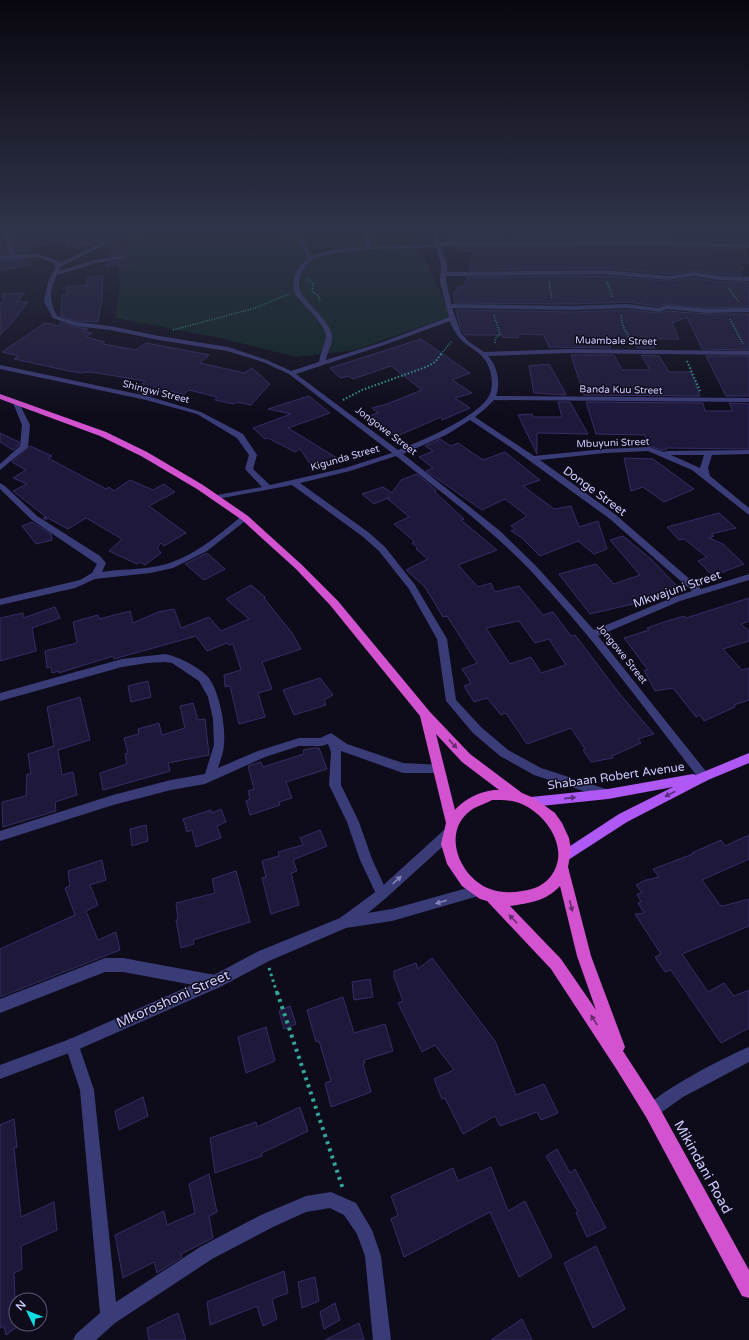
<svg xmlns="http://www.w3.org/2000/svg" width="749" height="1340" font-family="'Varela Round',sans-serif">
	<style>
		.green { fill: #102523 }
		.building { fill: #1e193b; stroke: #342d66; fill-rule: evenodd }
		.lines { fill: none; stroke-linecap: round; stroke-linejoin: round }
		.path-far3 { stroke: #34a697; stroke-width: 1.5; stroke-dasharray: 1 1.5; stroke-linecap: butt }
		.path-far2 { stroke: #34a697; stroke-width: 2; stroke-dasharray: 1.5 2; stroke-linecap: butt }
		.path-far1 { stroke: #34a697; stroke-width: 3; stroke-dasharray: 2.5 3.5; stroke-linecap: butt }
		.path { stroke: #34a697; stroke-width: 4; stroke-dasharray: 3 4.5; stroke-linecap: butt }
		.service { fill: #3a3c78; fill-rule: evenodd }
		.minor { fill: #3a3c78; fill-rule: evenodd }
		.tertiary { fill: #3a3c78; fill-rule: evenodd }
		.primary { fill: #af58f5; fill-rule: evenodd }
		.trunk { fill: #d252cf; fill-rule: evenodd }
		.oneway { fill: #662c6c }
		.oneway2 { fill: #562e7d }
		.oneway3 { fill: #8383ba }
		.labels { text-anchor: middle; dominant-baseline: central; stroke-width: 3; stroke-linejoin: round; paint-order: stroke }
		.far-street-label { font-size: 10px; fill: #cccafc; stroke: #0e0c1b }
		.street-label { font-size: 12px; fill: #cccafc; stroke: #0e0c1b }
		.near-street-label { font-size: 14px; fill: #cccafc; stroke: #0e0c1b }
	</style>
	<rect width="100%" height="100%" fill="#0e0c1b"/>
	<path class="green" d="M136 229H412L451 316 356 350 296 357 220 338 115 318 120 285 118 262 133 232Z"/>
	<path class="building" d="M56 229H137L138 237 115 240 131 264 106 266 107 263 125 259 126 258 122 255 108 257 110 242H101L95 244 67 247 68 241 27 247 29 252H15L11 234Z
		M444 229H545V232L587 233 585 229H655L660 240H445Z
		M663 229 741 230 749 242 669 241Z
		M4 235 7 254H0V236Z
		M666 246 744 249 749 263H738L744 269H738L743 275 719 274 693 271 669 274 603 268 469 270 473 251H455V247Z
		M30 259 31 265 0 270V261Z
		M103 275 102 299 98 322 76 321 61 316 62 295H67L66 287 87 285 86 278Z
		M603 276 669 281 693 278 719 282H748L749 307 706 308 666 304 659 306 627 302 573 304 454 303V292H457V287H463V285H465L467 277Z
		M25 293 17 302H28L10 325 0 335V303H3L2 294Z
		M456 310 573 312 627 310 660 313 667 311 706 314H749V350L702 349 687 317 672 323 679 339H649L655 348H637L634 343 608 342 611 348 549 347 544 335 518 334V338L503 337 502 335H465L460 326Z
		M60 322 74 327 88 329 84 332 92 333 86 337 105 342 103 344 136 350 146 343 205 354 209 355 200 363 244 373 252 368 270 384 251 405 236 402 234 404 215 400 217 397 189 390 184 394 163 390 154 396 135 391 145 381 91 372 81 373 69 371 14 359 19 356 2 352 45 323 60 326Z
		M421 339 470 373 452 380 472 393 455 398 470 408 442 420 441 417 395 437 366 417 378 413 372 408 387 404 422 390 391 366 353 379 349 376 340 378 330 368Z
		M571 355H614L622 370H650L641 355 659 356 669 372H691L700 396 584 395Z
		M706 356H749V396H726Z
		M549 364 566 394V395L534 393 529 366Z
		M309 396 330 413 288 428 337 458 311 465 300 449 295 452 268 438 265 439 253 428 291 414 268 409Z
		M558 402H570L588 434 537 433V454L518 415 532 414 533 417H562Z
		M586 402 703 403 705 411H733L729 403 749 404V449L666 448V450H662L648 446 645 435 596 434Z
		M0 433 19 442V445L13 450 0 442Z
		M440 439 451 446 458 443 483 460 505 452 540 480 523 486 554 509 571 506 579 527 598 521 607 549 594 554 578 541 540 556 522 538 511 531 515 529 511 526 527 516 505 499 482 510 426 471 433 468 419 457 433 451 425 446Z
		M30 446 52 456 48 458 106 489 109 487 114 491 130 480 153 490 164 484 175 492 149 506 186 533 164 546 161 543 157 548 161 553 145 565 140 562 137 564 109 551 122 539 86 518 68 529 46 517 47 520 43 518 46 517 13 491 27 484 13 478 26 470 12 462Z
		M624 458 653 459 694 489 664 502 643 487 631 491Z
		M417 474 436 490 435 492 464 519 461 520 497 550 458 565 478 587 491 583 495 592 519 586 543 615 553 612 571 636 575 635 619 693 654 734 638 739 641 743 612 756 613 758 591 762 583 750 585 749 571 728 527 744 506 713 501 715 487 698 474 702 464 686 471 683 462 669 477 663 447 616 443 617 425 587 406 570 428 559 416 549 418 548 412 543 415 542 394 524 409 517 388 499 390 497 374 504 362 494 383 487 392 493 401 480ZM519 621 535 643 549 639 566 665 541 673 531 657 510 664 486 628Z
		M719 513 736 528 711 534 714 536 709 538 723 544 744 564 713 576 698 561 707 557 684 539 679 540 667 527Z
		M32 522 51 534 52 540 36 544 22 526Z
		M623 536 651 559 679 588 633 604 590 614 559 574 596 564 614 584 640 575 610 540Z
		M207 553 225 569 204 580 185 564Z
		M251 585 265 597 264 598 292 633 301 649 262 662 272 689 258 693 265 717 239 724 230 686 225 687 224 675 241 670 233 644 229 645 227 643 207 651 196 636 114 659 113 656 59 673V671L52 673 51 667 47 668 45 651 77 643 73 622 98 615 99 619 130 611 133 623 158 612 174 609 181 628 209 617 221 631 249 619 226 599Z
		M749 598V621L741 624 749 631V641L723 649 742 670 749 668V700L734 705 735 707 704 721 700 715 696 717 673 688 655 691 644 670H648L624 638 649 630 647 628 664 622 684 616 686 618Z
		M55 607 60 618 32 628 36 651 0 661V618L23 613V618Z
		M320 678 333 695 324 700 326 705 294 715 283 690Z
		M148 681 151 697 131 702 128 686Z
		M80 697 90 740 58 750 62 775 73 772 77 795 55 802 56 811 3 827 2 802 26 796 27 774H31L28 754 54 746 47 707Z
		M193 703 198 720 205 719 209 755 168 763 170 771 103 790 100 773 127 764 125 754 128 753 124 738 139 734 138 729 159 723 162 735 185 728 180 706Z
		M313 748H319L327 769 286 782 292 798 279 802 280 805 250 815 246 801 250 799 248 791 254 789 248 766 261 762 263 767 304 754 303 750Z
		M221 809 226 822 217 826 221 838 196 847 192 830 187 832 183 819 211 810 212 813Z
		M146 825 148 841 132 846 130 829Z
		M320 830 327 846 293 860 297 871 291 873 299 905 271 914 262 878 266 877 262 861 279 856 278 852 303 845 300 838Z
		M749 835V859L702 880 720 905 723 906 749 899V926L682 954 708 992 724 983 734 996 749 990V1028L721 1043 671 970 665 972 655 957 661 954 635 914 644 913 638 903 641 902 637 894 642 893 636 885 646 880 659 877 653 869 693 854 692 853 721 840 725 846Z
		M102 860 106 880 90 885 98 905 86 911 98 940 116 932 120 950 0 997V949L75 915 65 888 70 886 68 871Z
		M236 871 250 922 193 940 194 944 181 948 176 920H178L176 903 215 893 212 879Z
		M432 958 495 1041 516 1095 544 1084 558 1113 541 1120 537 1112 500 1126 495 1116 463 1134 445 1098 442 1099 434 1079 454 1070 435 1045 422 1052 398 1003 403 1001 394 977V971L416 963 418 969Z
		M370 979 373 997 354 1000 352 982Z
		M343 997 354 1033 385 1024 393 1051 364 1060 365 1063 363 1064 371 1092 331 1107 325 1083 331 1081 319 1041 316 1042 307 1010Z
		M290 1006 296 1024 284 1029 279 1011Z
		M266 1027 275 1061 246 1073 238 1037Z
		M143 1097 148 1116 119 1130 115 1111Z
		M300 1107 308 1131 262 1153V1156L215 1173 210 1138 256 1122 257 1127Z
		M14 1119 17 1147 14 1148 21 1217 54 1202 57 1230 21 1246 22 1269 14 1273 16 1324 18 1326 6 1335 4 1326 0 1328V1125Z
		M557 1149 570 1173 575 1169 606 1228 587 1237 576 1213 578 1212 546 1156Z
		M491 1167 508 1211 525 1201 552 1257 519 1277 490 1212 404 1257 391 1219 398 1215 391 1196 453 1168 458 1181Z
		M209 1174 217 1212 209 1216 213 1238 181 1254 182 1257 157 1273 154 1262 123 1278 115 1235 164 1211 167 1225 195 1213 189 1184Z
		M596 1246 625 1309 593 1328 564 1263Z
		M284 1271 288 1293 272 1299 277 1319 263 1326 257 1306 210 1325 207 1302Z
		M315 1277 319 1301 302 1308 298 1282Z
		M335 1303 340 1320 324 1329 320 1312Z
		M178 1313 186 1340H149L147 1328Z
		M522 1319 532 1340H491Z
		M359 1323 364 1340H325Z"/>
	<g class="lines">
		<path class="path-far3" d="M307 278 313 284 312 292 319 296 320 302
			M549 282 552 299
			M607 282 613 298
			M729 288 738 301
			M494 315 500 334 495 339V344
			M621 315 623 326 632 343
			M730 319 743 344
			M173 330 255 308 289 294
			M441 354 452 341"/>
		<path class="path-far2" d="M687 361 700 391
			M343 400 362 390 426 367 435 362 442 353"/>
		<path class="path-far1" d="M269 968 277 993"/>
		<path class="path" d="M277 992 343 1189"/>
		<path class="service" d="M281 229H286L303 240 311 260 308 259 300 242Z"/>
		<path class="minor" d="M4 229H8L14 254H37L59 261 60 263 101 243 106 244 60 267 59 271 95 260 122 256 125 258 96 263 57 275C49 292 49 300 57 316L76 322 110 326 159 336 228 347 267 360 291 371 319 362C320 356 326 340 326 336 325 324 305 306 297 297 293 291 293 285 294 279 299 250 342 248 366 247L365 238 361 229H366L371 238V247L434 245V229H438L440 242 663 241 656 229H661L668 242 749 244V248L666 245 441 246 447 264V272L603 270 669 276 693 272 719 276 749 277V281L719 280 693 276 669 280 603 274 446 276V280L451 304 573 306 627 304 659 308 666 305 706 309 749 308V312L706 313 667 309 660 312 627 308 573 310 452 308 461 333 469 342 484 352 567 349 749 351V355L567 353 488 356C497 366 501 382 496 396L749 398V402L494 400 486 408 475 417 534 456 605 449 649 447 664 452 667 451 749 450V454L712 455 708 468 710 476 749 508V515L692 470 648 451 605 453 540 460 616 515 701 589 749 574V580L680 601 598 636 708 774 710 777 708 780 704 782 700 780C645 709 592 636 530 570 490 528 442 493 396 456L350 471 300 483 368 532 385 547 415 585 447 639 456 700 481 727 508 750 541 768 612 791 614 794 612 797 608 799 534 775 500 756 473 733 446 701 437 639 409 589 379 551 362 536 292 485 212 500V496L262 487 245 469 249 455 237 438 197 414 146 400 0 369V365L147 396 201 412 243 434 257 455 253 469 270 485 345 468 392 453 289 374 263 362 227 351 159 340 110 330 75 326 53 318 44 302 48 282 55 268 54 263 37 257 0 260V256L9 255ZM436 247 441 264 440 282 449 317 383 342 326 360C327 353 331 346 332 340 335 326 309 305 302 295 298 289 299 284 300 277 301 273 306 265 309 262 331 246 407 249 436 247ZM450 321C459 348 477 345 487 363 492 372 494 387 489 396 479 416 420 442 398 450L296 374 387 344ZM470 420 512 448 610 519 692 591 674 597 594 630 536 566 500 531 403 454 446 435ZM671 455H704L700 468Z
			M16 401 19 403 30 425 28 447 0 470V464L20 446 22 425 13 403Z
			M0 483 5 486 37 516 100 556 106 563 102 572C120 569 139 570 158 566 190 560 217 536 242 516H248L249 518 207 551 173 568 150 573 95 579 75 588 0 605V599L80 580 92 573 97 564 32 520 0 489Z
			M165 654C179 657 195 665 206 675 219 687 226 727 224 744 224 752 220 761 218 768L258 751 299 738H320L331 733 347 744 403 763 442 765 444 768 442 771 438 773H403L341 751V785L359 822 372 859 388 894 386 898 382 900 378 898 360 860 347 822 329 785 331 752 328 744 321 746H299L265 757 205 784 171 790 113 805 0 841V831L113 795 171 780 205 774 214 745 213 719 208 697 199 681 172 663 165 662 147 663 122 667 0 701V693L122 659Z
			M105 958H123L215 975 220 977 222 982 220 987 215 989 123 972H105L0 1013V999Z
			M72 1038 77 1040 94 1090 116 1302 200 1247 261 1215 306 1196 331 1192 356 1203 372 1230 381 1256 391 1340H373L365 1256 357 1234 344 1215 330 1208 306 1212 273 1227 212 1259 115 1323 96 1340H73L76 1334 100 1313 80 1090 65 1045 67 1040Z
			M749 1047V1062L683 1097 652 1119 647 1116 644 1111C652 1094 729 1055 749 1047Z"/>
		<path class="tertiary" d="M448 829 452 830 454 834 452 838 386 898 368 913 392 909 478 885 482 887 484 891 482 895 392 921 346 928 269 961 220 987 77 1050 0 1079V1065L70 1039 210 977 259 951 340 918 378 890 444 830Z"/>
		<path class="primary" d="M749 753V763L708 780 627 822 565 862 561 860 559 856 561 852 619 814 673 787 608 799 531 807 527 806 525 802 527 798 531 797 608 789 693 774 696 775Z"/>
		<path class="trunk" d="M0 394 106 432 147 452 203 485 248 516 302 565 338 601 430 712 470 754 522 793 534 798 555 813 562 823 569 838 571 850 568 867 591 956 625 1047 623 1051 658 1105 749 1270V1298L742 1296 646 1117 617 1070 551 969 487 901 480 899 462 886 447 864 441 844 446 823 420 716 330 605 296 569 242 520 197 489 141 456 100 436 0 399ZM436 734 462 762 499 790C484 789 464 799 455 810ZM492 800C500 800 509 800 516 802 544 810 572 848 551 876 543 886 535 889 522 891 511 893 501 893 490 889 460 878 441 833 470 811 476 806 485 804 492 800ZM560 886 577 956 596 1010 561 959 510 906C530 903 546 901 560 886Z"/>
	</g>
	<defs><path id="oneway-solid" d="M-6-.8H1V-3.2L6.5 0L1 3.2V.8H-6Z"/></defs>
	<g class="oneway">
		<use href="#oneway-solid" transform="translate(453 744) rotate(47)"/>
		<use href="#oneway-solid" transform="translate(571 906) rotate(76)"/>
		<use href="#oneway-solid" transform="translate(513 919) rotate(-134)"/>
		<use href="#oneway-solid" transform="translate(594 1020) rotate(-124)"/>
	</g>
	<g class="oneway2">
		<use href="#oneway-solid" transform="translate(670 794) rotate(153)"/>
		<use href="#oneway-solid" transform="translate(570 798) rotate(-6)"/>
	</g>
	<g class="oneway3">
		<use href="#oneway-solid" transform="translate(397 880) rotate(-42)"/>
		<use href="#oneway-solid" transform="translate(441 902) rotate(164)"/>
	</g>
	<linearGradient id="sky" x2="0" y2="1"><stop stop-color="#08070f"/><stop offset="0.55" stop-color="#30344a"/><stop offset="1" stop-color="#30344a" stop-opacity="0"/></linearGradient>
	<rect width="749" height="417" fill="url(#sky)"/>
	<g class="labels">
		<g class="far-street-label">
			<text transform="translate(616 341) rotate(1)">Muambale Street</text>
			<text transform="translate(621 390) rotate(1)">Banda Kuu Street</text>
			<text transform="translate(156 392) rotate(14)">Shingwi Street</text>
			<text transform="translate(386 431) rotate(37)">Jongowe Street</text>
			<text transform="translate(613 443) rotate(-2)">Mbuyuni Street</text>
			<text transform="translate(345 458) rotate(-16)">Kigunda Street</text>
			<text transform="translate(622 654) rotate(51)">Jongowe Street</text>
		</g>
		<g class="street-label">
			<text transform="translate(595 491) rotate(36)">Donge Street</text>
			<text transform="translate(677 589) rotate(-19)">Mkwajuni Street</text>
			<text transform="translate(616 776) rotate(-8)">Shabaan Robert Avenue</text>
		</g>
		<g class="near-street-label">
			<text transform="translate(173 999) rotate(-24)">Mkoroshoni Street</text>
			<text transform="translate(703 1167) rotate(61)">Mikindani Road</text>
		</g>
	</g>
	<g transform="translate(28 1312) rotate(313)"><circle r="19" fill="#0e0c1b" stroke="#5a5875"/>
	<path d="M0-3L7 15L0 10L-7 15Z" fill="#0edee4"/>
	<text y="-6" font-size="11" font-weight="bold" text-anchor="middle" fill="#cccafc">N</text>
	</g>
</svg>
